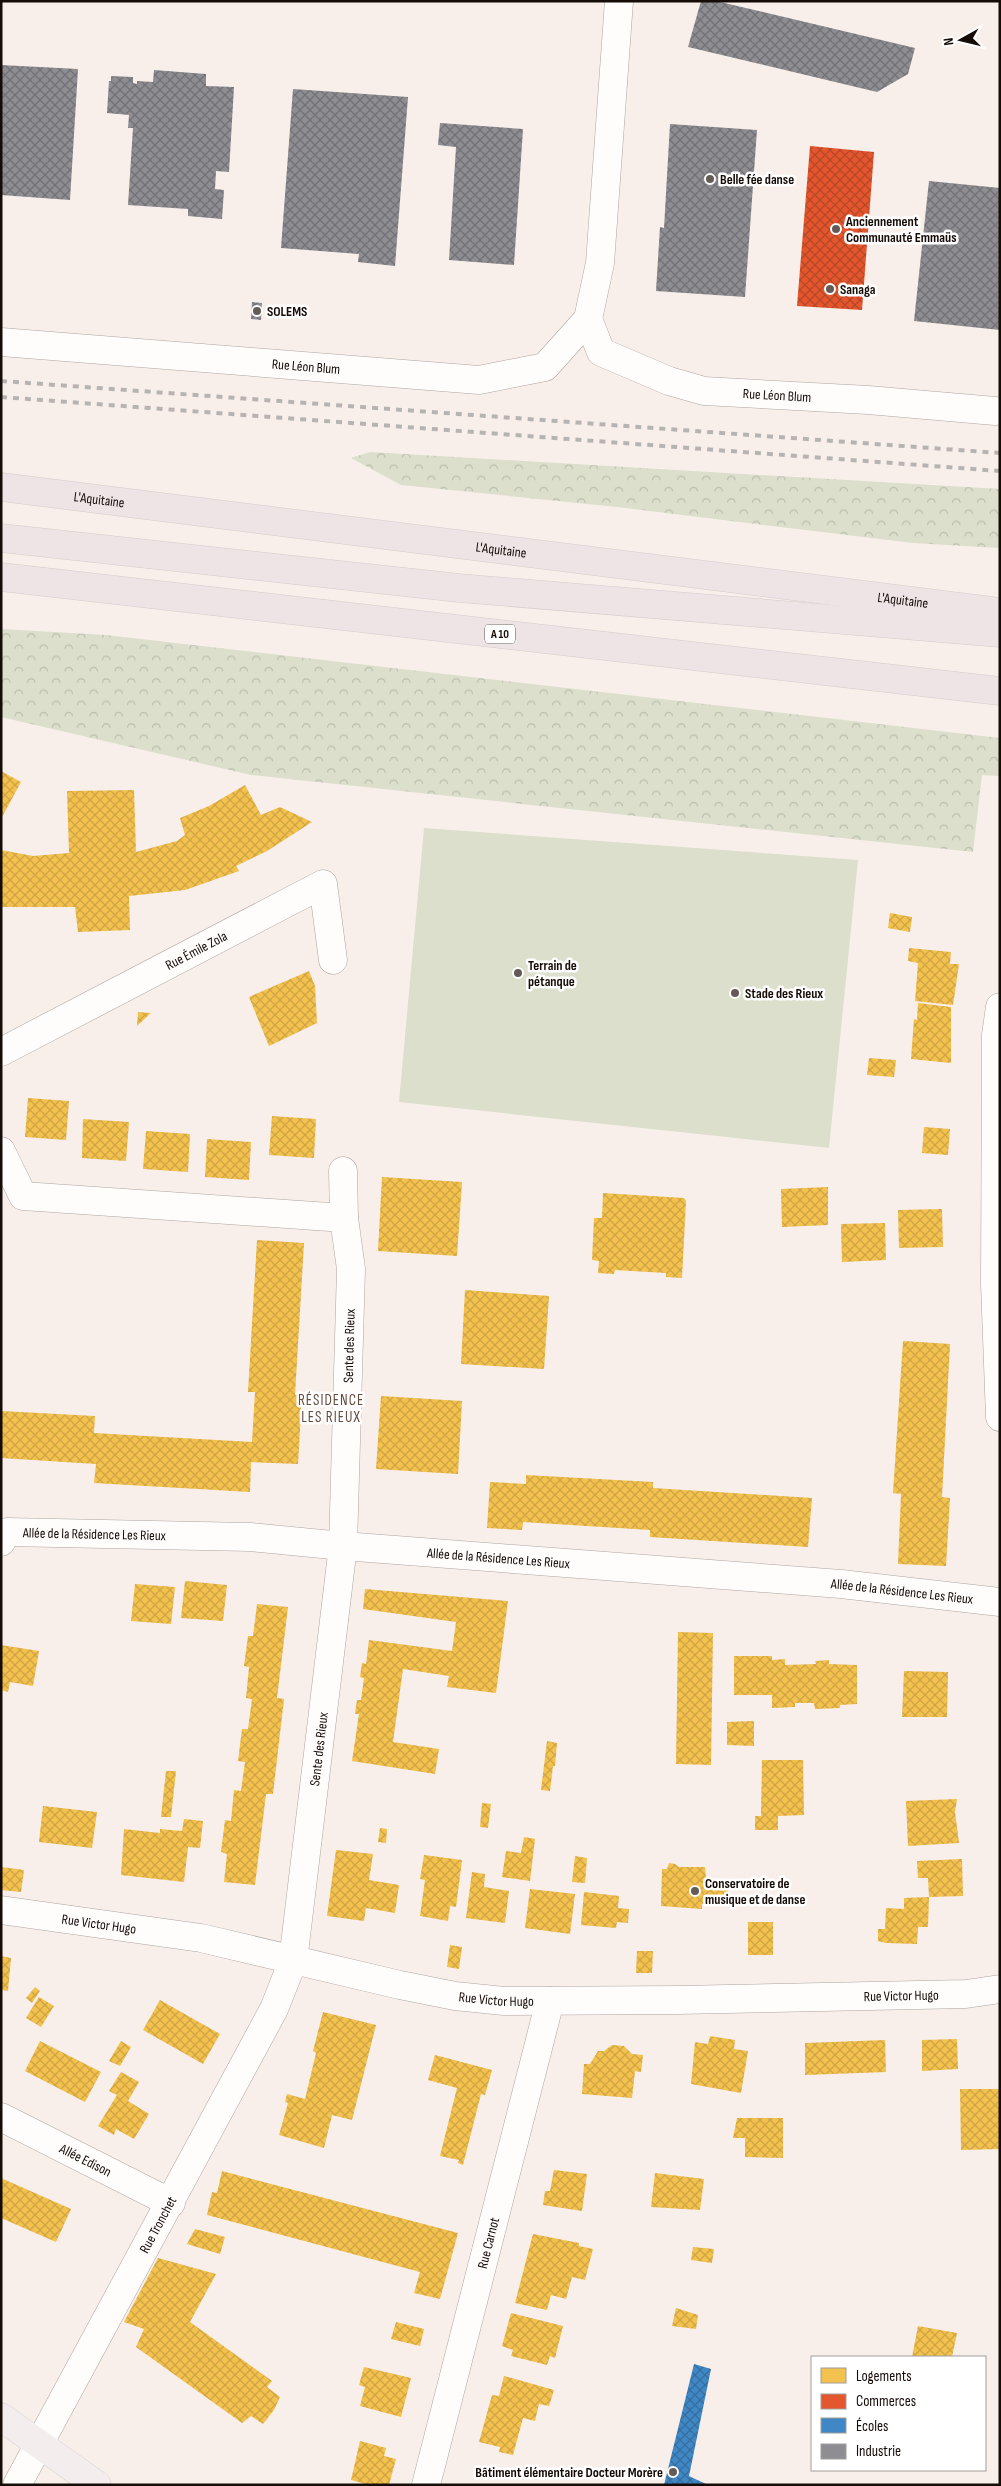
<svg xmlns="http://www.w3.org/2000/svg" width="1001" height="2486" font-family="'Sofia Sans Condensed',sans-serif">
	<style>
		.forest { fill: url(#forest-crowns) }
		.pitch { fill: #dbdfcc }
		.homes { fill: url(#homes-cross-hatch) }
		.shops { fill: url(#shops-cross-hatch) }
		.schools { fill: url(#schools-cross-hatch) }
		.industry { fill: url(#industry-cross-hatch) }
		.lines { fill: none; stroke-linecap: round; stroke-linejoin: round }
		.minor-casing { stroke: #aea4a0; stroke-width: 29 }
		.major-casing { stroke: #d2cdcb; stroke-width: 29 }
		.highway-casing { stroke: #d2cdcb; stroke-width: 29 }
		.minor { stroke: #fefdfc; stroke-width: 28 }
		.major { stroke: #f4eded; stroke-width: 28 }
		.highway { stroke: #eee3e5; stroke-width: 28 }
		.rail { stroke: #b6b4b2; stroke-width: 4; stroke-dasharray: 6 6; stroke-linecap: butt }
		.poi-dot { fill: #655b56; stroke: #fff; stroke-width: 2 }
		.labels { text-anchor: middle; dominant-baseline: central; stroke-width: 5; stroke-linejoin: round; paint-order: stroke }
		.shield { fill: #fff; stroke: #5b5451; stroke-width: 1 }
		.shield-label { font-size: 12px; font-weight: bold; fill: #150b07 }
		.poi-label { font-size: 14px; font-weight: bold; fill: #150b07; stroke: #fff; text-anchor: start }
		.street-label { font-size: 14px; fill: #150b07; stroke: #fff }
		.neighbourhood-label { font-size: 15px; letter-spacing: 1px; fill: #644b3f; stroke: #fff }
	</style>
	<defs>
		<pattern id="forest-crowns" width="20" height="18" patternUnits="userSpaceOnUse" patternTransform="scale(1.25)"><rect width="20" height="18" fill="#dbdfcc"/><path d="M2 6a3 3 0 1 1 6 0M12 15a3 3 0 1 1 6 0" fill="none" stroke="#bbbeae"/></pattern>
		<pattern id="homes-cross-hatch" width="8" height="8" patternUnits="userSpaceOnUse" patternTransform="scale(1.25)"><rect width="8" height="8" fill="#f2c14e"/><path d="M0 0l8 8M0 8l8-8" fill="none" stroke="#cfa443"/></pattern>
		<pattern id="shops-cross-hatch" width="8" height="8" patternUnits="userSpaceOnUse" patternTransform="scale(1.25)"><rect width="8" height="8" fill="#e4572e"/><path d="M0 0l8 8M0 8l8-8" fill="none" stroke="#b84625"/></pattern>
		<pattern id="schools-cross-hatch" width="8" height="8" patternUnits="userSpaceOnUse" patternTransform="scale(1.25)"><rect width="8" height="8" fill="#3f88c5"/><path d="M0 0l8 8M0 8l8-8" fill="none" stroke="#346d9e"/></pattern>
		<pattern id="industry-cross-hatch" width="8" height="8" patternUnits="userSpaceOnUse" patternTransform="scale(1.25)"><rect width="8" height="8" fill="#8d8d92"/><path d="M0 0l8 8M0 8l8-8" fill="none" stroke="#727175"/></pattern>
	</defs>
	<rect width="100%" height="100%" fill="#f9efea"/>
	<path class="forest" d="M370 452 1000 489V548L913 543 617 507 401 485 351 458Z
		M1 629 106 635 1000 738V776L982 775 973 852 251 775 1 717Z"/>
	<path class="pitch" d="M424 828 858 860 829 1148 399 1102Z"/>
	<path class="homes" d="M1 771 21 782 1 819Z
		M245 785 261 815 280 807 312 822 267 851 236 866 239 871 185 890 129 896 130 930 78 932 75 907H1V850L33 856 69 853 67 791 134 790 136 852 177 841 185 835 180 818 209 806Z
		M890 913 912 917 910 932 888 928Z
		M909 948 951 952 950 964H959L953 1005 915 1001 918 963 908 961Z
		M309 971 315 986 317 1023 269 1046 249 997Z
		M918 1003 951 1007V1063L911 1059 914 1019 917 1020Z
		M138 1012 151 1013 137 1026Z
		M869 1058 896 1060 894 1077 867 1075Z
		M28 1098 69 1101 66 1140 25 1137Z
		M272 1116 316 1119 314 1158 269 1155Z
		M83 1119 129 1122 126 1161 82 1158Z
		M924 1127 950 1129 948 1155 922 1153Z
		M146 1131 190 1134 188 1172 143 1169Z
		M207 1139 251 1142 249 1180 205 1177Z
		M382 1177 462 1182 457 1256 378 1251Z
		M828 1187V1225L782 1227 781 1189Z
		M603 1193 684 1198 686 1201 682 1278 666 1277V1273L615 1270 614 1274 598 1273 599 1261 592 1260 594 1218H602Z
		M942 1209 943 1247 899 1248 898 1210Z
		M885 1223 886 1260 842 1262 841 1224Z
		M257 1240 304 1243 295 1395H302L298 1464 251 1462 250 1492 94 1483 96 1464 1 1458V1411L95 1416 94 1433 252 1442 255 1392H248Z
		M465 1290 549 1296 544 1369 461 1364Z
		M903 1341 950 1344 942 1497 950 1498 946 1566 898 1564 901 1494 893 1493Z
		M381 1396 462 1401 458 1474 376 1469Z
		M526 1475 653 1482V1488L812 1498 808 1547 650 1537V1530L523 1522 522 1530 487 1528 490 1482 526 1484Z
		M185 1581 227 1585 223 1621 181 1618Z
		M135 1584 175 1587 171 1624 131 1621Z
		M365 1589 508 1601 496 1693 447 1687 449 1676 403 1669 393 1742 439 1749 435 1774 352 1761 359 1714H355L357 1700H361L364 1678 360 1677 362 1663 366 1664 369 1640 452 1651 456 1622 363 1609Z
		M257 1604 288 1607 277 1698 284 1699 273 1794H266L255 1885 224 1882 227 1854 221 1852 225 1820 231 1821 234 1790 241 1791 245 1762 238 1761 242 1729H248L252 1699 246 1698 249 1667 244 1666 248 1636H253Z
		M678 1632 713 1633 711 1765 676 1764Z
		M1 1645 39 1651 33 1686 10 1682 8 1692 1 1690Z
		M734 1656H772V1660L785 1659V1665L816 1664 815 1661 829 1660V1664L857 1665V1704L840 1705V1708L815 1709 814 1703H795V1707L772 1708V1695H734Z
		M904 1671 948 1672 947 1717H902Z
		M754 1721V1746L727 1745V1722Z
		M547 1741 557 1743 555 1766H553L550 1791 541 1790Z
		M762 1760H803L804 1815 778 1816V1830H755V1816H761Z
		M166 1771H176L171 1817H161Z
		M957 1799 955 1812 959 1843 908 1846 906 1801Z
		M482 1803 491 1804 488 1828 480 1827Z
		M43 1806 97 1812 92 1848 39 1842Z
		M184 1819 203 1821 200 1848 188 1847 184 1882 121 1875 124 1829 160 1833V1829L182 1831Z
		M380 1828 387 1829 386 1843 378 1842Z
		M524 1837 535 1839 530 1881 502 1877 506 1851 521 1853Z
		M336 1850 373 1854 369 1880 399 1885 395 1913 366 1908 364 1921 327 1916Z
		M424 1855 462 1860 456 1907 450 1906 448 1921 420 1916 425 1880 420 1879Z
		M575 1856 587 1858 585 1883 572 1882Z
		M962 1859 963 1896 929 1897 928 1878H918L917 1861Z
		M669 1863 675 1864 679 1867H705L706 1879H728V1903L702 1904V1909L661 1906 662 1869H667Z
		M1 1867 24 1870 21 1892 1 1890Z
		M472 1872 485 1874 484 1887 509 1891 505 1923 466 1918Z
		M530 1889 575 1894 570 1934 525 1928Z
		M584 1892 619 1896 618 1908 629 1909 628 1923 617 1922 616 1928 581 1925Z
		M929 1897 928 1927H918L917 1944 886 1943 878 1941V1929H885L886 1908 904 1909V1898Z
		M748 1922H773V1955H748Z
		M450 1945 462 1947 459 1969 447 1967Z
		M637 1951H653L652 1973H636Z
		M1 1956 11 1958 8 1991 1 1990Z
		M35 1987 40 1991 32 2003 26 1998Z
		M39 1997 54 2006 41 2027 26 2018Z
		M160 2000 220 2034 203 2064 143 2030Z
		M323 2012 376 2025 352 2120 332 2115 324 2148 279 2135 288 2103 285 2102 287 2094 305 2099 316 2053 313 2051Z
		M710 2036 735 2040 734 2049 748 2051 741 2093 691 2084 695 2042 708 2044Z
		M957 2039 958 2069 922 2071V2040Z
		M885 2040 886 2072 805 2075V2043Z
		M40 2041 101 2072 85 2102 25 2071Z
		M121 2041 131 2047 120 2066 109 2061Z
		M612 2045 624 2046 632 2054 643 2055 641 2072 635 2071 632 2098 582 2094 584 2064H590L598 2051H604Z
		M435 2055 492 2070 485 2095 481 2094 463 2165 458 2163 459 2160 440 2156 457 2088 428 2080Z
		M121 2072 139 2082 128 2101 149 2114 134 2139 116 2129 114 2135 98 2126 117 2095 109 2091Z
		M960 2089H1000V2149L961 2150Z
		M737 2118H783V2158L745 2157V2138H733Z
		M554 2170 587 2174 582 2211 543 2205 545 2191H550Z
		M222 2171 458 2233 440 2299 414 2293 420 2272 207 2215 212 2192 217 2193Z
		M655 2173 704 2179 700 2210 651 2207Z
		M1 2178 71 2209 56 2242 1 2218Z
		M195 2229 225 2237 220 2254 187 2244Z
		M533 2234 579 2243V2246L593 2249 585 2280 572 2277 566 2299 551 2295 547 2310 515 2303Z
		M693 2247 714 2249 712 2263 691 2260Z
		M158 2258 216 2274 190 2322 272 2381 267 2387 280 2397 274 2410 263 2424 251 2416 242 2423 136 2347 144 2329 124 2322Z
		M676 2308 698 2315 696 2329 672 2326Z
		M511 2313 563 2326 555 2358 550 2356 547 2365 511 2356 513 2350 502 2346Z
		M396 2322 424 2329 420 2346 391 2339Z
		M918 2326 957 2333 952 2357H912Z
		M364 2367 411 2378 401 2417 360 2406 365 2387 359 2385Z
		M504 2376 554 2390 549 2406 539 2404 535 2421 523 2418 513 2455 499 2452 500 2447 479 2442 492 2395 499 2396Z
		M360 2441 386 2448 384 2456 396 2459 389 2485H369L351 2480Z"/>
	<path class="shops" d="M810 146 874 152 862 310 797 306Z"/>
	<path class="schools" d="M694 2364 711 2369 689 2476 708 2485H664Z"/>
	<path class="industry" d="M701 1H716L915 48 908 74 877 92 688 47Z
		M1 65 78 69 70 200 1 195Z
		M154 70 206 74V86L234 87 229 172 216 171 215 189 224 190 222 219 188 216V209L128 205 133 128H128L129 115 107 113 109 81H111V76L133 77V83L137 84V81L153 82Z
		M293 89 408 97 395 266 358 262 359 254 281 248Z
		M440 123 523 129 514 265 449 260 456 147 438 145Z
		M670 124 757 130 745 297 656 291 660 227 664 228Z
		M929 181 1000 188V330L914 321Z
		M252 302 262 303 261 320 251 319Z"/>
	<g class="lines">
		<g class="minor-casing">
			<g id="minor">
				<path id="s1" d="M588 319 601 352 669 381 704 391 868 400 995 411"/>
				<path id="s2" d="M1 342 479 380 545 367 588 319 600 263 619 1"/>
				<path d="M1000 1007 996 1035 995 1284 1000 1417"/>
				<path id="s3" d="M1 1052 323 884 333 960"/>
				<path d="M1 1151 23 1196 344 1218"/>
				<path id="s4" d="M1 1542 7 1532 250 1537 343 1546 841 1584 1000 1602"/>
				<path id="s5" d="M1 1910 201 1938 400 1985 455 1996 504 2001 678 2000 966 1994 1000 1989"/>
				<path id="s6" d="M1 2117 171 2203"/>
				<path id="s7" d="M17 2485 274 2009 293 1961 343 1546 351 1269 344 1218 343 1171"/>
				<path id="s8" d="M426 2485 550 2001"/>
			</g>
		</g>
		<g class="major-casing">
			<path id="major" d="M1 2417 97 2485"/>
		</g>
		<g class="highway-casing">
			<g id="highway">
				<path id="s9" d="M1 487 1000 612"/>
				<path d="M1 538 459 588 1000 633"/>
				<path d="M1 577 1000 691"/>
			</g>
		</g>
		<use href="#minor" class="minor"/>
		<use href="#major" class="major"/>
		<use href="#highway" class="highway"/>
		<path class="rail" d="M1 381 1000 453
			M1 397 1000 471"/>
	</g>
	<g class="poi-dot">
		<circle cx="710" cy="179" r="5"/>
		<circle cx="836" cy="229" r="5"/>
		<circle cx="830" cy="289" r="5"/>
		<circle cx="257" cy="311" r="5"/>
		<circle cx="518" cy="973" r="5"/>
		<circle cx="735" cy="993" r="5"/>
		<circle cx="695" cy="1891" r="5"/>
		<circle cx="673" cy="2472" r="5"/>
	</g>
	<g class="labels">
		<rect class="shield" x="485" y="624.5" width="30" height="19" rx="4"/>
		<g class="shield-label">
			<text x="500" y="634">A 10</text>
		</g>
		<g class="poi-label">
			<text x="720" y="179">Belle fée danse</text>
			<text x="846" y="221">Anciennement<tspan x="846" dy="16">Communauté Emmaüs</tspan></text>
			<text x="840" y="289">Sanaga</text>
			<text x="267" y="311">SOLEMS</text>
			<text x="528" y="965">Terrain de<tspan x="528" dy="16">pétanque</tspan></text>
			<text x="745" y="993">Stade des Rieux</text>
			<text x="705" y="1883">Conservatoire de<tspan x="705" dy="16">musique et de danse</tspan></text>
			<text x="663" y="2472" text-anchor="end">Bâtiment élémentaire Docteur Morère</text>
		</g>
		<g class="street-label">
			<text stroke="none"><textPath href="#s2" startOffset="306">Rue Léon Blum</textPath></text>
			<text stroke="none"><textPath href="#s1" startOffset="219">Rue Léon Blum</textPath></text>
			<text stroke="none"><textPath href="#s9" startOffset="99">L'Aquitaine</textPath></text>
			<text stroke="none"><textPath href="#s9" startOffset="504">L'Aquitaine</textPath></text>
			<text stroke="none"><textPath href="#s9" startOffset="909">L'Aquitaine</textPath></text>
			<text stroke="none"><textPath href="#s3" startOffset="220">Rue Émile Zola</textPath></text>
			<text stroke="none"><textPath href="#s7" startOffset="1211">Sente des Rieux</textPath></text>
			<text stroke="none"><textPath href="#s4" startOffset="99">Allée de la Résidence Les Rieux</textPath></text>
			<text stroke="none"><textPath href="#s4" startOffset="504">Allée de la Résidence Les Rieux</textPath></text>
			<text stroke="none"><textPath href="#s4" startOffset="909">Allée de la Résidence Les Rieux</textPath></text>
			<text stroke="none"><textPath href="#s7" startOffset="806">Sente des Rieux</textPath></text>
			<text stroke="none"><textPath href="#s5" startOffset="99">Rue Victor Hugo</textPath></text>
			<text stroke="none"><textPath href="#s5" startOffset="909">Rue Victor Hugo</textPath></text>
			<text stroke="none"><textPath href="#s5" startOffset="504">Rue Victor Hugo</textPath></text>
			<text stroke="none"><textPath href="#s6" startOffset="95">Allée Edison</textPath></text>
			<text stroke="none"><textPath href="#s7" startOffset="296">Rue Tronchet</textPath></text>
			<text stroke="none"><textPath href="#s8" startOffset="250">Rue Carnot</textPath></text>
		</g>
		<g class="neighbourhood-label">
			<text x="331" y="1400">RÉSIDENCE<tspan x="331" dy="17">LES RIEUX</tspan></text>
		</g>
	</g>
	<rect width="1001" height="2486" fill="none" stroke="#150b07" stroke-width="5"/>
	<rect x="811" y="2356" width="175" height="115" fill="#ffffff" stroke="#a19d9c"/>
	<rect x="821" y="2368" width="25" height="15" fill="#f2c14e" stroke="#a19d9c"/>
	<text x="856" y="2381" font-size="15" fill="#150b07">Logements</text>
	<rect x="821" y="2394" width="25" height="15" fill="#e4572e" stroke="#a19d9c"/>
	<text x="856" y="2406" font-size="15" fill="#150b07">Commerces</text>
	<rect x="821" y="2418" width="25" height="15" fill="#3f88c5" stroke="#a19d9c"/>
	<text x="856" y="2431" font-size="15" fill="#150b07">Écoles</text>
	<rect x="821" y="2444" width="25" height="15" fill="#8d8d92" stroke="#a19d9c"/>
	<text x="856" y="2456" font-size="15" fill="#150b07">Industrie</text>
	<g transform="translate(961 40) rotate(262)" stroke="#ffffff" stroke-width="4" paint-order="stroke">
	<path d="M0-4L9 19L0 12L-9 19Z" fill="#150b07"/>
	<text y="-8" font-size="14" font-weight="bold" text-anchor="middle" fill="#150b07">N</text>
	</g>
</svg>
